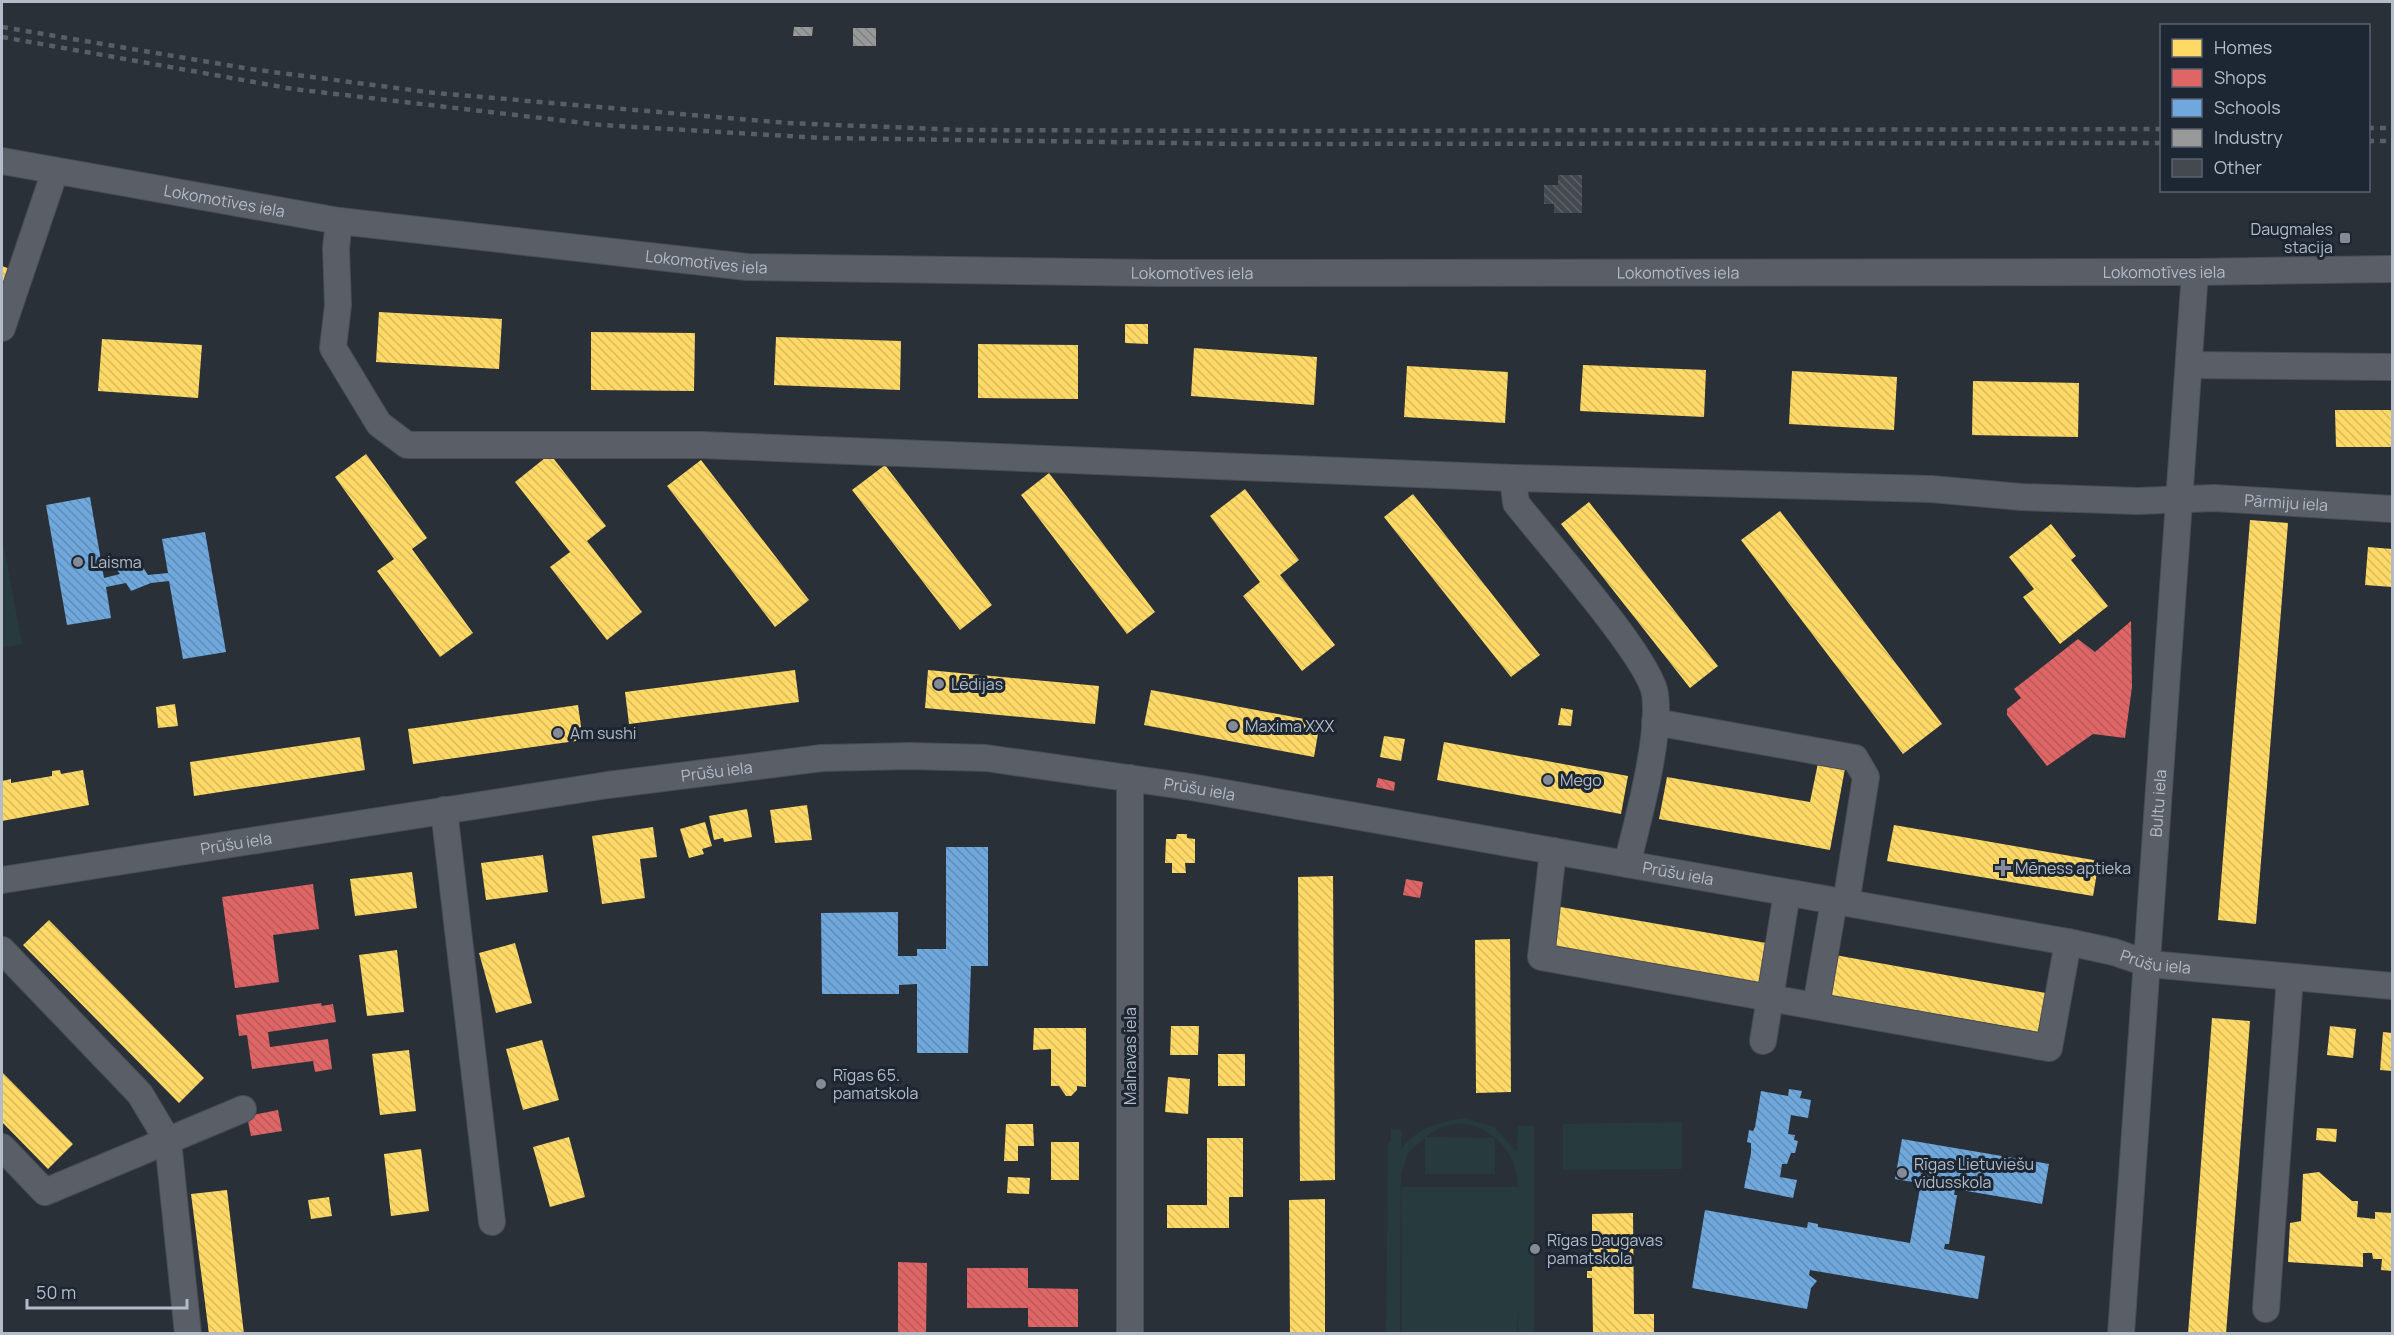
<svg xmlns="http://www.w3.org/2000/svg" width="2394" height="1335" font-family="Manrope,sans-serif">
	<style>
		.pitch { fill: #273a3e }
		.homes { fill: url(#homes-back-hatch) }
		.shops { fill: url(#shops-back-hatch) }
		.schools { fill: url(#schools-back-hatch) }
		.industry { fill: url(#industry-back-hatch) }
		.building { fill: url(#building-back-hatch) }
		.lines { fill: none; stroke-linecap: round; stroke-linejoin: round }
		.minor-casing { stroke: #484c53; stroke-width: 28 }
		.minor { stroke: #5a5e66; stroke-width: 26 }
		.rail { stroke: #595d64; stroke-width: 4.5; stroke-dasharray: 6 6; stroke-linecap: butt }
		.poi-dot { fill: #848b96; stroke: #1d2633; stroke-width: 2 }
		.labels { text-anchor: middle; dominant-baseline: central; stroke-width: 6; stroke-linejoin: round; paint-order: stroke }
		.street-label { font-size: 16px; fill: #b4bcc9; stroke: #1d2633 }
		.poi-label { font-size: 16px; fill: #b4bcc9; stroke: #1d2633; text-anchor: start }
	</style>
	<defs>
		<pattern id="homes-back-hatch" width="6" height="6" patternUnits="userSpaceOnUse" patternTransform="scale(1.5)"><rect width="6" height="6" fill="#ffd966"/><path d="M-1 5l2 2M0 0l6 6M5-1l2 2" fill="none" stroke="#d7b95e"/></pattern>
		<pattern id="shops-back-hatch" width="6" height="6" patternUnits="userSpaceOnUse" patternTransform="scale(1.5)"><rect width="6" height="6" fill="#e06666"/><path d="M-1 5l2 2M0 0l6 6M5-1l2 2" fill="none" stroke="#b65a5c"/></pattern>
		<pattern id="schools-back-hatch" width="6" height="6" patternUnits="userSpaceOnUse" patternTransform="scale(1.5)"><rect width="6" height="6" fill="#6fa8dc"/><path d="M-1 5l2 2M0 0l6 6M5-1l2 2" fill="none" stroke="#618cb4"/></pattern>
		<pattern id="industry-back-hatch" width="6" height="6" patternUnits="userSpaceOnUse" patternTransform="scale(1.5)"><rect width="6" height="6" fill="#999"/><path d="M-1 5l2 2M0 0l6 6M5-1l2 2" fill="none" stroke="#808182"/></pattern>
		<pattern id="building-back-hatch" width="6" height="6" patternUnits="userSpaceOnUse" patternTransform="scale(1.5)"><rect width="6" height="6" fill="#444950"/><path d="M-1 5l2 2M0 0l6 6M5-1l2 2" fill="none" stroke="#5d6168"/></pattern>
	</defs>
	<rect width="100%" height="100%" fill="#2a3038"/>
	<path class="pitch" d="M2 536 22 644 2 648Z
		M1464 1118 1494 1127 1517 1152 1518 1126H1534V1333H1518L1517 1306V1333H1402V1187H1518C1518 1140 1465 1103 1426 1137L1495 1138V1174H1425V1138L1408 1153 1401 1175 1400 1333H1386L1388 1143 1391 1141V1129L1401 1130V1149C1417 1128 1439 1122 1464 1118Z
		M1682 1122V1169L1563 1170V1124Z"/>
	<path class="homes" d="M2 266 16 271 2 304Z
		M379 312 502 319 499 369 376 362Z
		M1125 324H1148V344L1125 343Z
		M591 332 695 333 694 391 591 390Z
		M776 337 901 341 900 390 774 385Z
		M102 339 202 345 198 398 98 391Z
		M978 344 1078 345V399L978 398Z
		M1194 348 1317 357 1314 405 1191 396Z
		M1583 365 1706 370 1704 417 1580 411Z
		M1407 366 1508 372 1505 423 1404 417Z
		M1792 371 1897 377 1894 430 1789 424Z
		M1973 381 2079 383 2078 437 1972 435Z
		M2335 410H2392V447H2336Z
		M366 454 427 538 412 549 473 633 440 657 377 571 394 559 335 477Z
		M550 454 606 526 587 541 642 612 607 640 550 567 570 552 515 482Z
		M701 460 809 600 775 627 667 486Z
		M885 465 992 605 960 630 852 490Z
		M1049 473 1155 612 1127 634 1021 495Z
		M1245 489 1299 560 1280 575 1335 645 1302 671 1243 596 1260 582 1210 516Z
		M1413 494 1540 655 1511 677 1384 517Z
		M1589 502 1718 666 1690 688 1561 524Z
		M1780 511 1942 724 1903 754 1741 540Z
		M2250 520 2288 523 2256 924 2218 920Z
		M2051 524 2076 556 2071 560 2108 606 2060 644 2023 597 2034 589 2009 557Z
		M2368 547 2392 549V587L2365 585Z
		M795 670 799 702 629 724 625 692Z
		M928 670 1099 686 1095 724 925 708Z
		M1151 690 1320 722 1314 757 1144 725Z
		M175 704 178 726 158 728 156 707Z
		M578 705 583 740 413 764 408 729Z
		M1561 708 1573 710 1571 726 1558 725Z
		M1384 736 1405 739 1401 761 1380 757Z
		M360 737 365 770 194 796 190 762Z
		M1444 742 1628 776 1621 814 1437 780Z
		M1819 758 1846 763 1830 850 1659 819 1667 777 1810 802Z
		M60 770 61 774 83 770 89 805 2 821V781L11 779V783L52 776V771Z
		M807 805 812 840 775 843 770 810Z
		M747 809 752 837 724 842 723 838 714 840 709 816Z
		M705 822 712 846 702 849 704 854 689 858 680 829Z
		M1894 825 2099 861 2093 896 1887 861Z
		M653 827 657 857 640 859 645 898 602 904 592 836Z
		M1177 834H1187V838L1195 839V863H1185L1186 873H1172V863H1165L1166 839H1176Z
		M543 855 548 892 486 900 481 863Z
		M412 872 417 908 355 916 350 879Z
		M1333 876 1335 1180 1300 1181 1298 877Z
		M1555 906 1772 944 1765 984 1548 945Z
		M49 920 204 1078 179 1103 23 945Z
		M1510 939 1511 1092 1476 1093 1475 940Z
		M515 943 532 1003 496 1013 479 953Z
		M397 950 404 1012 367 1016 359 955Z
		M1835 955 2051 994 2044 1033 1828 995Z
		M2212 1018 2250 1021 2226 1334H2188Z
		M1171 1026H1199L1198 1055H1170Z
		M2330 1026 2356 1029 2353 1058 2327 1055Z
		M1034 1028H1086V1087L1077 1086V1090L1071 1096H1066L1059 1086H1051V1049L1033 1050Z
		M2383 1032 2392 1033V1071L2380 1070Z
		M542 1040 559 1100 523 1110 506 1049Z
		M409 1050 416 1111 380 1115 372 1054Z
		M1218 1054H1245V1086H1218Z
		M2 1072 73 1144 48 1169 2 1122Z
		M1168 1077 1190 1079 1188 1114 1165 1112Z
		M1006 1124H1033L1034 1146H1018V1161H1004Z
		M2317 1128 2337 1129 2336 1142 2316 1140Z
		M569 1137 585 1197 550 1207 533 1147Z
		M1207 1138H1243V1197H1229V1228H1167V1205H1207Z
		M1051 1142H1079V1180H1051Z
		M421 1149 429 1211 391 1216 384 1154Z
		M2319 1172 2352 1201H2358L2357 1217 2375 1219V1212L2392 1213V1271L2381 1270 2382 1259H2373L2372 1253H2363V1267L2288 1262 2290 1223 2301 1221 2303 1174Z
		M1008 1177 1030 1178 1029 1194 1007 1193Z
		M227 1190 244 1334H209L191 1194Z
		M329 1197 332 1216 311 1219 308 1200Z
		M1325 1199V1334H1290L1289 1200Z
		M1633 1213 1634 1314H1654V1334H1593L1592 1278H1587V1271H1592V1214Z"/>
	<path class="shops" d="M2131 621 2132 687 2125 738 2093 734 2047 766 2007 715V709L2021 698 2014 689 2078 639 2095 652Z
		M1378 778 1395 782 1394 791 1376 787Z
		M1406 879 1423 882 1420 898 1403 895Z
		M313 884 319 929 273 935 279 982 235 988 222 897Z
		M321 1003 322 1006 333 1004 336 1022 268 1032 270 1047 328 1039 332 1069 315 1072 313 1061 252 1069 247 1035 239 1036 236 1015Z
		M278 1110 282 1131 251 1136 247 1116Z
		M898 1262 927 1263 926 1334H898Z
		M967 1268H1028V1288L1078 1289V1327H1028V1308H967Z"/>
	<path class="schools" d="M90 497 104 578 120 574 114 566 136 557 148 575 168 573 162 539 205 532 226 652 183 659 169 581 151 583 131 591 126 583 106 587 111 618 67 625 46 505Z
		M946 847H988V966H971L968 1053H917V984L899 985V994H822L821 913 898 912V956H917V949H946Z
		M1789 1089 1802 1091 1800 1098 1811 1100 1808 1118 1791 1115 1788 1134 1795 1135 1794 1140 1798 1141 1795 1153H1791L1787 1164H1782L1780 1177 1797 1180 1793 1198 1744 1188 1751 1153V1143L1747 1142 1749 1130 1753 1131 1755 1127 1761 1091 1788 1096Z
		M1902 1139 2049 1164 2042 1204 1955 1189 1954 1195H1957L1949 1244H1945L1944 1249 1985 1256 1978 1299 1810 1270 1809 1275 1817 1281 1811 1288 1807 1309 1692 1288 1705 1210 1807 1228 1808 1222 1818 1224V1227L1910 1243 1920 1188 1923 1189 1925 1184 1895 1179Z"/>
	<path class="industry" d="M794 27H813L812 36H793Z
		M853 28H876V46H853Z"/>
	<path class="building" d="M1558 175H1582V213H1554V204H1544V185H1558Z"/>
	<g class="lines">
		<g class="minor-casing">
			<g id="minor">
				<path id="s1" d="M2 161 339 221 747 267 1157 273 2195 272 2392 269"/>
				<path id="s2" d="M339 221 336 248 338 305 333 348 379 424 407 445H702L1513 478 1931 489 2021 497 2138 501 2214 498 2392 509"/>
				<path d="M2 328 55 171"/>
				<path d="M2189 365 2392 367"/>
				<path d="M1513 478 1516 503C1543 538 1650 658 1655 694 1661 736 1638 821 1627 864"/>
				<path d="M1655 722 1855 758 1866 777 1846 903"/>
				<path d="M1130 778V1334"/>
				<path d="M444 810 492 1222"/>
				<path d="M1553 851 1541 957 2049 1048 2068 942"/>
				<path id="s3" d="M2 880 608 785 822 758 910 756 986 758 1191 787 2068 942 2114 952 2149 964 2392 986"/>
				<path d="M2 950 140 1094 168 1141 188 1334"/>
				<path d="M1816 1006 1834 901"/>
				<path d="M1763 1041 1787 893"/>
				<path d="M2 1147 45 1192 243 1109"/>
				<path d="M2266 1309 2290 977"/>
				<path id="s4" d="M2121 1334 2195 272"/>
			</g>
		</g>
		<use href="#minor" class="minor"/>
		<path class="rail" d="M2 27 250 69 435 93 787 123 963 130 1277 131 2162 129
			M2 37 293 89 601 125 822 138 1245 144 2162 143
			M2368 128H2392
			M2368 141H2392"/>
	</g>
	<g class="poi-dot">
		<rect x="2339" y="232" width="12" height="12" rx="3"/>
		<circle cx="78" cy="562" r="6"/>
		<circle cx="939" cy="684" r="6"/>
		<circle cx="1233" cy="726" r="6"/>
		<circle cx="558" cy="733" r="6"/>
		<circle cx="1548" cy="780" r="6"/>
		<path d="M2000 859h6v6h6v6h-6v6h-6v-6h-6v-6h6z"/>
		<circle cx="821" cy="1084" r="6"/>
		<circle cx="1902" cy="1173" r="6"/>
		<circle cx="1535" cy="1249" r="6"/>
	</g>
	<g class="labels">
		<g class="street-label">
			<text stroke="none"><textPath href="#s1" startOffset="226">Lokomotīves iela</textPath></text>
			<text stroke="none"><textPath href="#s1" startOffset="712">Lokomotīves iela</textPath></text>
			<text stroke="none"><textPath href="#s1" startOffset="2170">Lokomotīves iela</textPath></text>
			<text stroke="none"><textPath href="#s1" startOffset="1198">Lokomotīves iela</textPath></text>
			<text stroke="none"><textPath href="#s1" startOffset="1684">Lokomotīves iela</textPath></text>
			<text stroke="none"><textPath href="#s2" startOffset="2132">Pārmiju iela</textPath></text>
			<text stroke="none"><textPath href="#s3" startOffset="723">Prūšu iela</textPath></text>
			<text stroke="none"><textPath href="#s3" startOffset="1209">Prūšu iela</textPath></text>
			<text stroke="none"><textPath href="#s4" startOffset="532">Bultu iela</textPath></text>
			<text stroke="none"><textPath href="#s3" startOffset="237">Prūšu iela</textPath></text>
			<text stroke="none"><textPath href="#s3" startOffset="1695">Prūšu iela</textPath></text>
			<text stroke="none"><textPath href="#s3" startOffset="2181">Prūšu iela</textPath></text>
			<text transform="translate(1130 1056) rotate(-90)">Malnavas iela</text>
		</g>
		<g class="poi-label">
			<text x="2333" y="229" text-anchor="end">Daugmales<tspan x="2333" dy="18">stacija</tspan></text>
			<text x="90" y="562">Laisma</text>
			<text x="951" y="684">Lēdijas</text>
			<text x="1245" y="726">Maxima XXX</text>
			<text x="570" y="733">Am sushi</text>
			<text x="1560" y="780">Mego</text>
			<text x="2015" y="868">Mēness aptieka</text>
			<text x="833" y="1075">Rīgas 65.<tspan x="833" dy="18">pamatskola</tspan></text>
			<text x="1914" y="1164">Rīgas Lietuviešu<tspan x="1914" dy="18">vidusskola</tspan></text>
			<text x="1547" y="1240">Rīgas Daugavas<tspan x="1547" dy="18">pamatskola</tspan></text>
		</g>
	</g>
	<rect width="2394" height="1335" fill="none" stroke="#b4bcc9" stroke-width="6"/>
	<rect x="2160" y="24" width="210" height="168" fill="#1d2633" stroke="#59626f" stroke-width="1.5"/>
	<rect x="2172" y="39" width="30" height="18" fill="#ffd966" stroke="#59626f" stroke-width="1.5"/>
	<text x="2214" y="54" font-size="18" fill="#b4bcc9">Homes</text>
	<rect x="2172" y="69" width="30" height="18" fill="#e06666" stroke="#59626f" stroke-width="1.5"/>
	<text x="2214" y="84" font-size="18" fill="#b4bcc9">Shops</text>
	<rect x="2172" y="99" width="30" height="18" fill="#6fa8dc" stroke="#59626f" stroke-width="1.5"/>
	<text x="2214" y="114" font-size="18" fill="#b4bcc9">Schools</text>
	<rect x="2172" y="129" width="30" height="18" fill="#999999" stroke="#59626f" stroke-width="1.5"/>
	<text x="2214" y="144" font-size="18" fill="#b4bcc9">Industry</text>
	<rect x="2172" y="159" width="30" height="18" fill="#444950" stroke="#59626f" stroke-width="1.5"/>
	<text x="2214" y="174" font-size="18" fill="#b4bcc9">Other</text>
	<path d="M27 1299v9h160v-9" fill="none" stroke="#b4bcc9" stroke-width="3"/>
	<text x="36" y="1299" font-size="18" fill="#b4bcc9" stroke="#1d2633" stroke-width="4.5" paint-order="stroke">50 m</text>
</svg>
